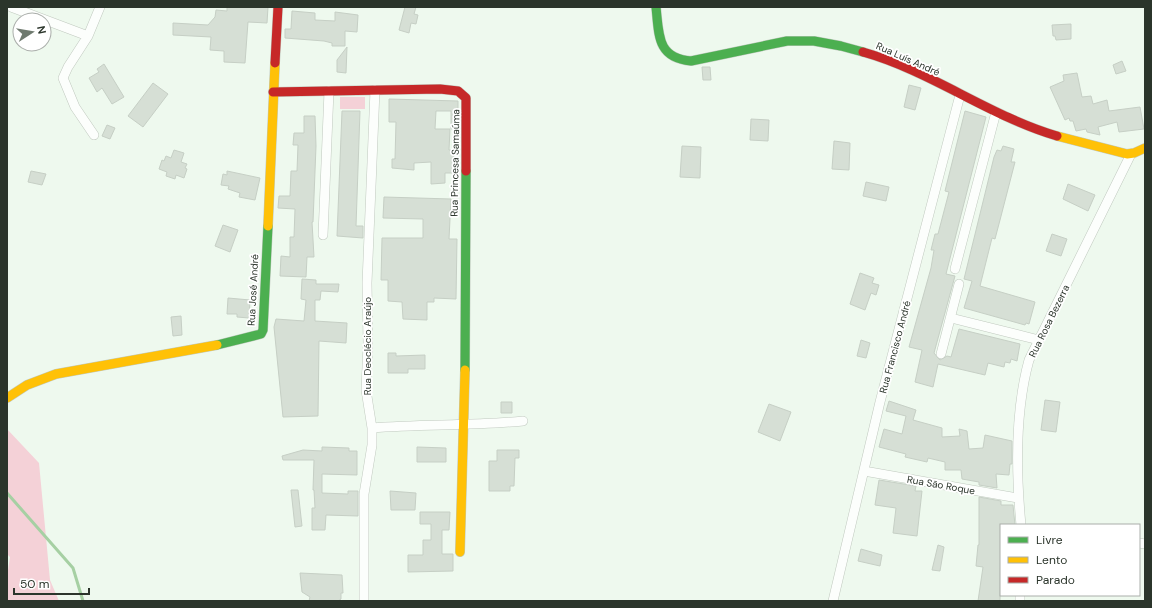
<svg xmlns="http://www.w3.org/2000/svg" width="1152" height="608" font-family="'DM Sans',sans-serif">
	<style>
		.green { fill: #f4d1d7 }
		.lines { fill: none; stroke-linecap: round; stroke-linejoin: round }
		.stream { stroke: #a6d0a3; stroke-width: 3 }
		.building { fill: #d6dfd5; stroke: #c6cfc5 }
		.street-casing { stroke: #c0c9bf; stroke-width: 10 }
		.fast-casing { stroke: #c0c9bf; stroke-width: 10 }
		.slow-casing { stroke: #c0c9bf; stroke-width: 10 }
		.jam-casing { stroke: #c0c9bf; stroke-width: 10 }
		.street { stroke: #fcfefc; stroke-width: 9 }
		.fast { stroke: #4caf50; stroke-width: 9 }
		.slow { stroke: #ffc107; stroke-width: 9 }
		.jam { stroke: #c62828; stroke-width: 9 }
		.labels { text-anchor: middle; dominant-baseline: central; stroke-width: 3.5; stroke-linejoin: round; paint-order: stroke }
		.street-label { font-size: 10px; fill: #2b352b; stroke: #fff }
	</style>
	<rect width="100%" height="100%" fill="#eef9ee"/>
	<path class="green" d="M340 97H365V109H340Z
		M7 429 39 463 50 580 59 601H7V577L10 557 7 554Z"/>
	<g class="lines">
		<path class="stream" d="M7 493 73 568 83 601"/>
	</g>
	<path class="building" d="M227 7H268L267 23 248 22 245 63 224 62V51L210 50 211 37 173 35V23L208 25 215 17 216 10 227 11Z
		M405 7H416L414 14 418 15 416 24 411 23 409 33 399 30Z
		M292 11 315 13V20L335 21V12L358 15 357 32 345 31V46H332V43L324 41 285 38V29H291Z
		M1071 24V39L1056 40 1055 36H1053L1052 25Z
		M347 47 346 73 337 72V60Z
		M1122 61 1126 71 1116 74 1113 65Z
		M104 64 124 97 112 104 102 88 97 92 89 78 99 72 97 69Z
		M702 67H710L711 80H703Z
		M1077 73 1082 97 1091 96 1093 104 1107 100 1109 111 1140 107 1144 129 1119 132 1117 122 1098 127 1100 135 1087 132 1086 129 1076 131 1073 121H1070L1069 118 1065 120 1050 87 1064 81 1063 75Z
		M153 83 168 94 143 127 128 116Z
		M909 85 921 88 915 110 904 107Z
		M389 99 458 101V129H451V111H436L435 129H450L449 150H454L453 173H445V183L431 184V162L414 163V170L392 168V159H395L396 122H389Z
		M342 111H360L356 226H363V238L337 236Z
		M965 111 986 117 946 274 955 276 934 353 940 360 947 356 951 357 959 329 1020 344 1017 361 1011 359 1010 363 1005 362 1004 367 988 363 985 375 938 364 933 387 915 382 922 350 909 347 931 268 934 250H931L935 234H938L949 192 945 191Z
		M304 116H315L316 146 313 222H312L314 257H307L306 277 280 276 281 256 290 257V237H294L295 209 278 208 279 196H290L291 171H297L298 145H293L294 133H304Z
		M751 119 769 120 768 141 750 140Z
		M107 125 115 128 110 139 102 136Z
		M834 141 850 143 849 170 832 169Z
		M682 146 701 147 700 178 680 177Z
		M1003 146 1014 149 1011 162H1015L1000 220 995 239 992 238 980 286 1035 302 1029 324 1026 323 1025 325 964 308 972 281 964 279 994 157 997 150 1001 151Z
		M174 150 184 153 181 162 187 164 185 168 187 169 184 178 176 175 175 179 166 176 167 172 159 169 162 160 164 161 166 156 171 158Z
		M31 171 46 174 42 185 28 182Z
		M227 171 260 178 255 200 239 197 240 193 228 189 229 186 221 185 223 174 227 175Z
		M866 182 889 187 886 201 863 196Z
		M1068 184 1095 195 1088 211 1063 199Z
		M384 197 451 199 449 239H457L456 299 434 298V302H427V320L403 319 402 302 388 301V280H381L382 238H423V219L383 218Z
		M223 225 238 230 230 252 215 246Z
		M1052 234 1067 239 1061 256 1046 251Z
		M860 273 874 278 872 283 879 285 876 295 871 293 865 310 850 304Z
		M302 279 316 280V284H339L338 292 321 291 320 300H315V321L347 323 346 343 319 341 318 416 283 417 274 327 276 319 304 321 306 300 301 299Z
		M228 298 250 300 249 318 237 317V314H227Z
		M181 316 182 335 173 336 171 317Z
		M861 340 870 343 866 358 857 356Z
		M388 353H396V356L425 355V369H408V373H388Z
		M1045 400 1060 402 1056 432 1041 430Z
		M889 401 916 410 913 420 942 428V437L960 436 959 429 967 431 969 449 983 448 985 435 1012 441V464H1010L1009 475 996 474 997 488 979 485V482L962 479 961 470H945V462L928 458 927 462 905 457 906 454 879 447 884 429 902 434 906 416 886 411Z
		M501 402H512V413H501Z
		M769 404 791 412 780 441 758 432Z
		M322 447 349 448V451H357V475L322 474V493L348 494V491H358V516L326 515 325 530H312V508H315L314 490H313L314 460H283L282 456 303 450 322 451Z
		M417 447 446 448V462H417Z
		M497 450H519V458H515L514 486H510V491H489V461H497Z
		M879 480 916 486 915 491H922L917 536 893 533 896 508 875 505Z
		M291 490H298L302 526 295 527Z
		M390 491 416 493 415 510H391Z
		M979 497 1001 501V505H1013L1015 525H1001L1000 601H978L983 567 976 566 978 545H979Z
		M420 512H450L449 530H442V554H453V571L408 572V555H423V540H431V524H420Z
		M938 545 944 547 940 571 932 570Z
		M861 549 882 555 880 566 858 561Z
		M300 573 342 575 343 593H341V599L338 601H309L310 597 302 592Z"/>
	<g class="lines">
		<g class="street-casing">
			<path id="street" d="M11 7 88 36
				M94 135 75 107 63 78 68 67 88 36 100 7
				M323 235 329 91
				M955 269 996 112
				M951 318 1039 340
				M941 354 959 284
				M372 428C423 424 473 426 523 421
				M864 471 1018 498
				M1021 525C1016 473 1015 411 1029 360L1131 154
				M1139 543 1145 544
				M364 601V494L372 445V428L366 390 368 344 367 283 375 90
				M833 601 880 402 960 95
				M1020 601V595"/>
		</g>
		<g class="fast-casing">
			<path id="fast" d="M656 7C659 35 657 58 691 61L787 41H814L841 46 863 52
				M217 345 261 334 263 330 268 226
				M465 370 466 171"/>
		</g>
		<g class="slow-casing">
			<path id="slow" d="M1057 136 1127 154 1134 153 1145 148
				M268 226 275 63
				M7 398 27 385 56 374 217 345
				M460 552 465 370"/>
		</g>
		<g class="jam-casing">
			<path id="jam" d="M863 52C931 71 989 116 1057 136
				M275 63 278 7
				M273 92 440 89 458 91 466 98V171"/>
		</g>
		<use href="#street" class="street"/>
		<use href="#fast" class="fast"/>
		<use href="#slow" class="slow"/>
		<use href="#jam" class="jam"/>
	</g>
	<g class="labels">
		<g class="street-label">
			<text transform="translate(908 59) rotate(24)">Rua Luís André</text>
			<text transform="translate(455 163) rotate(-89)">Rua Princesa Samaúma</text>
			<text transform="translate(253 290) rotate(-87)">Rua José André</text>
			<text transform="translate(1049 321) rotate(-64)">Rua Rosa Bezerra</text>
			<text transform="translate(367 346) rotate(-90)">Rua Deoclécio Araújo</text>
			<text transform="translate(895 347) rotate(-75)">Rua Francisco André</text>
			<text transform="translate(941 485) rotate(10)">Rua São Roque</text>
		</g>
	</g>
	<rect width="1152" height="608" fill="none" stroke="#2b352b" stroke-width="16"/>
	<rect x="1000" y="524" width="140" height="72" fill="#ffffff" stroke="#aaaeaa"/>
	<rect x="1008" y="537" width="20" height="6" fill="#4caf50" stroke="#aaaeaa"/>
	<text x="1036" y="544" font-size="12" fill="#2b352b">Livre</text>
	<rect x="1008" y="557" width="20" height="6" fill="#ffc107" stroke="#aaaeaa"/>
	<text x="1036" y="564" font-size="12" fill="#2b352b">Lento</text>
	<rect x="1008" y="577" width="20" height="6" fill="#c62828" stroke="#aaaeaa"/>
	<text x="1036" y="584" font-size="12" fill="#2b352b">Parado</text>
	<g transform="translate(32 32) rotate(78)"><circle r="19" fill="#ffffff" stroke="#aaaeaa"/>
	<path d="M0-3L7 15L0 10L-7 15Z" fill="#6f7a6f"/>
	<text y="-6" font-size="11" font-weight="bold" text-anchor="middle" fill="#2b352b">N</text>
	</g>
	<path d="M14 588v6h75v-6" fill="none" stroke="#2b352b" stroke-width="2"/>
	<text x="20" y="588" font-size="12" fill="#2b352b" stroke="#ffffff" stroke-width="3" paint-order="stroke">50 m</text>
</svg>
